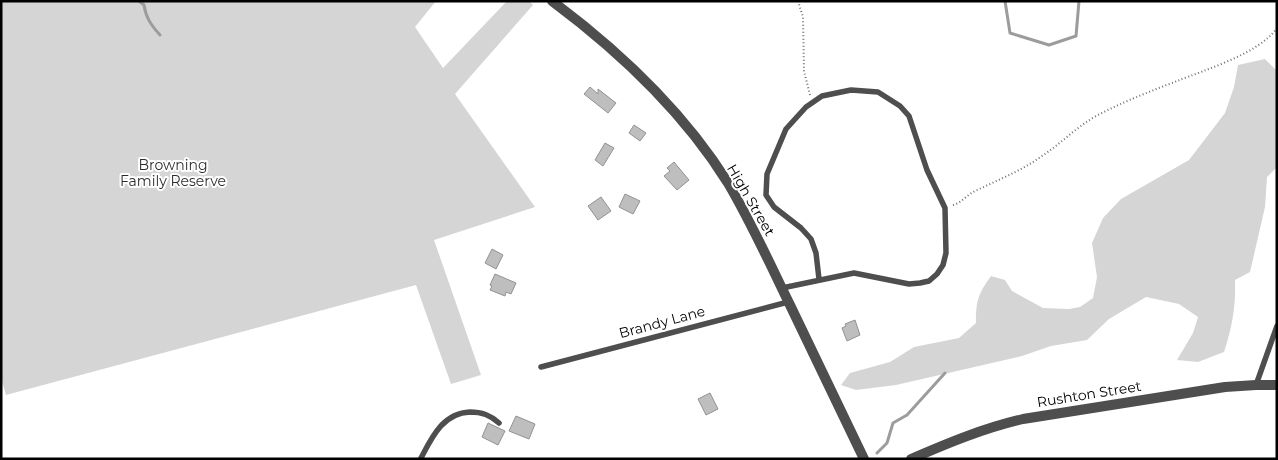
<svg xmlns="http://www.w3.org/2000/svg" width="1278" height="460" font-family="Montserrat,sans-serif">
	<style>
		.green { fill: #d5d5d5 }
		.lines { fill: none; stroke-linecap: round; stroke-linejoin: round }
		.stream { stroke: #9c9c9c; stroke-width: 3 }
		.building { fill: #bebebe; stroke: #929292 }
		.path { stroke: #707070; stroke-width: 2; stroke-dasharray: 1 2.5; stroke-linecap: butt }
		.service { stroke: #4e4e4e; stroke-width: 5.5 }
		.minor { stroke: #4e4e4e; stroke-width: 10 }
		.tertiary { stroke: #4e4e4e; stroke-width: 10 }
		.labels { text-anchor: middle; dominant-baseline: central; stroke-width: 4; stroke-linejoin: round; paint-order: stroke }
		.park-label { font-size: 14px; fill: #2c2c2c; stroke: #fff }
		.street-label { font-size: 14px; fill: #000; stroke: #fff }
	</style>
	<rect width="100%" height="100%" fill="#fff"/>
	<path class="green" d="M1 1H436L415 27 443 68 507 1H529L533 5 455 94 535 207 434 240 481 375 451 384 416 285 6 395 1 378Z
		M1265 59 1277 71V167L1267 177 1265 207 1250 272 1235 280C1236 306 1232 328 1224 352L1198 362 1177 360 1193 333 1198 317 1179 304 1146 297 1109 319 1087 340 1051 346 1022 356 896 385 856 390 841 385 850 373 890 362 914 347 959 338 976 323C976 301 978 294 991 276L1005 280 1012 291 1043 308 1069 309 1080 307 1093 298 1097 277 1092 243 1103 218 1121 199 1189 160 1225 113 1234 87 1238 65Z"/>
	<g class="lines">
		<path class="stream" d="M139 1 144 5C146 18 151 25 160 35
			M1005 1 1010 33 1049 45 1076 36 1079 1
			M877 453 887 443 893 423 907 415 945 373"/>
	</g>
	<path class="building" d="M590 87 598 94V89L616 103 608 113 584 94Z
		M634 125 646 133 640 141 629 133Z
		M605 143 614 148 603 166 595 160Z
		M674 162 689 180 677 190 664 176 670 171 667 168Z
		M625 194 640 201 633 214 619 207Z
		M601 197 611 211 598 220 588 206Z
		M492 249 503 255 496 269 485 263Z
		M495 274 516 283 511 294 506 292 505 296 490 290 492 286 490 285Z
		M855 320 860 335 847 341 842 328 846 326 845 324Z
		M710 393 718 409 706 415 698 399Z
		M516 416 535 424 529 439 509 431Z
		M488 423 505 431 498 445 482 437Z"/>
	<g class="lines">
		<path class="path" d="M798 1 803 17 804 71 810 95
			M953 205C961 203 967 195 975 191 998 180 1021 171 1042 156 1062 143 1078 125 1100 114 1125 101 1151 91 1177 81 1205 70 1260 53 1277 28"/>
		<path class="service" d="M782 288 854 273 909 284 920 283 929 281 937 274 943 265 946 253 945 208 927 170 909 116 900 106 878 92 851 90 822 96 806 107 786 129 767 174 766 195 774 207 801 228 811 239 816 253 819 279
			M541 367 788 302
			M1256 385 1277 326
			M421 458C432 437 443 413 470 412 482 412 490 415 499 423"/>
		<path class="minor" d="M911 459C948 443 984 428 1023 419L1225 387 1256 385H1277"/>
		<path class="tertiary" d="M552 1C619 51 683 111 728 183 751 222 770 264 790 305 814 356 839 407 864 459"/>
	</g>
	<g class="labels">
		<g class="park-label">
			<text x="173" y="165">Browning<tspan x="173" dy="16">Family Reserve</tspan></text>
		</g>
		<g class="street-label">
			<text transform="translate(751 200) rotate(60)">High Street</text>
			<text transform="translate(662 322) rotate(-15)">Brandy Lane</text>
			<text transform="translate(1089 394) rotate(-9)">Rushton Street</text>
		</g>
	</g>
	<rect width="1278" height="460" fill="none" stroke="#000000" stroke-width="5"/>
</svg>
